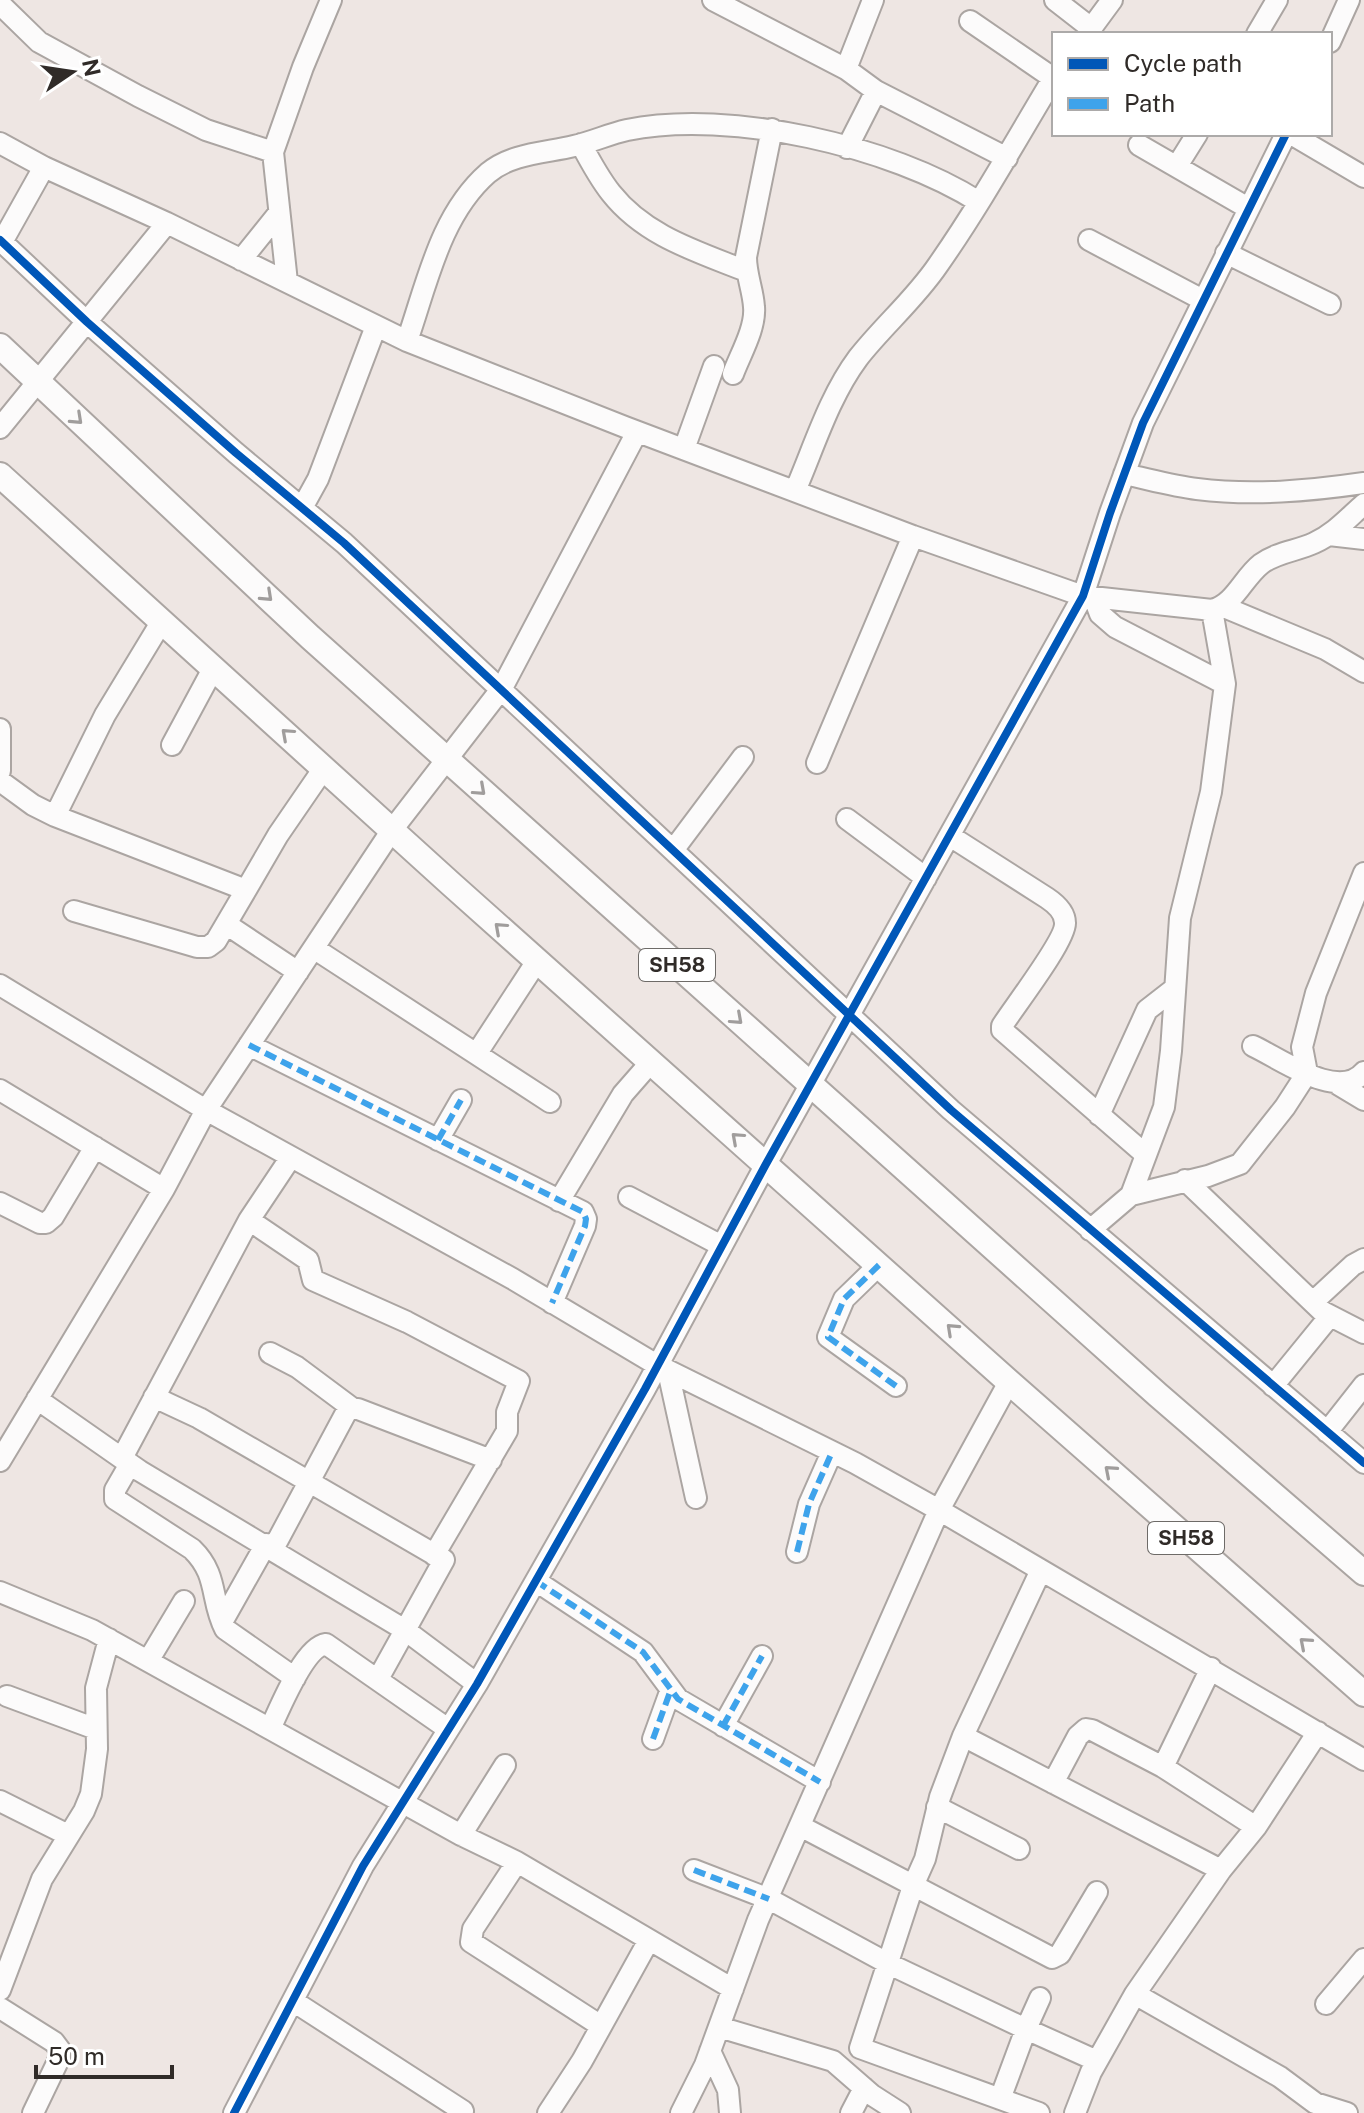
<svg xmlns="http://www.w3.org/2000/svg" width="1364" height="2113" font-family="'Public Sans',sans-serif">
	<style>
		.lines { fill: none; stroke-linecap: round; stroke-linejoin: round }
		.minor-casing { stroke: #aba5a2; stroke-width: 24 }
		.major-casing { stroke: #aba5a2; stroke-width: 28 }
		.minor { stroke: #fcfbfb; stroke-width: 20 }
		.major { stroke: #fcfbfb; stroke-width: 24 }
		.quiet { stroke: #3ea3eb; stroke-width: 6; stroke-dasharray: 12 6; stroke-linecap: butt }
		.cycleway-casing { stroke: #fff; stroke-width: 13 }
		.cycleway { stroke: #0057b8; stroke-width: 8 }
		.oneway { stroke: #a09d9c }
		.labels { text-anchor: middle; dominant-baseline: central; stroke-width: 8; stroke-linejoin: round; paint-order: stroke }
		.shield { fill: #fff; stroke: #6e6b68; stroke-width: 2 }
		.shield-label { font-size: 20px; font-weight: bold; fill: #302b28 }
	</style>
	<rect width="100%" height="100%" fill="#eee6e3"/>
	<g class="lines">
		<g class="minor-casing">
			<path id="minor" d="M713 0 846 69 876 91 1007 158
				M1055 0 1091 28
				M0 4 39 42 138 96 206 130 273 152
				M970 21 1053 78
				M1087 34 1112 0
				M1257 34 1277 0
				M1330 42 1349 0
				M846 69 873 0
				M1291 134 1364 177
				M0 143 44 167 167 223 407 341 625 427 913 536 1083 596 1212 610C1235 604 1243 578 1261 564 1277 552 1297 551 1314 543 1334 534 1348 518 1364 504
				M581 144C590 161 599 178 611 193 645 236 696 251 746 271
				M1139 145 1248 208
				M847 148 876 91
				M1177 166 1197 134
				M0 240 87 322 236 453 344 543 951 1110 1364 1463
				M1089 240 1203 300
				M2 242 44 167
				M1226 253 1330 304
				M241 260 278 214
				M287 282 273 152 303 67 331 0
				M407 341C427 284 440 215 488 173 512 153 545 153 574 146 592 142 609 134 627 130 730 109 891 146 979 202
				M733 374C740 355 756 328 754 307 753 290 746 275 746 257L772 129
				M0 428 167 223
				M684 449 714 366
				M1124 474C1148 479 1173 486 1197 489 1253 496 1309 491 1364 483
				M795 491C814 447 829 397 858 358 883 326 915 299 938 265 980 205 1016 140 1054 77
				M302 508 318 479 376 326
				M1329 535 1364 539
				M1094 598 1100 614 1115 627 1225 684
				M1224 607 1325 649 1364 672
				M162 621 105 715 55 816 246 890 278 835 324 768
				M0 729V771
				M172 745 214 667
				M817 763 913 536
				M0 781 33 805 55 816
				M847 819 926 878
				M950 836 1047 898C1056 904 1065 912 1065 923 1066 940 1014 1007 1002 1026V1030L1146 1155
				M674 849 743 757
				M74 911 197 947H208L216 941 246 890
				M226 924 298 972
				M315 949 550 1102
				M0 985 206 1110 513 1279 657 1365 855 1463 939 1510 1364 1760
				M249 1045 583 1212 586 1219 585 1226 552 1303
				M1253 1046C1281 1059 1339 1102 1364 1072
				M477 1053 537 961
				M1339 1085 1364 1100
				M0 1090 164 1189
				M1099 1115 1147 1010 1174 989
				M438 1140 461 1100
				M1185 1180 1323 1312 1364 1333
				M1131 1195 1208 1176 1240 1164 1285 1107 1307 1073 1302 1047 1316 993 1364 873
				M629 1197 722 1246
				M559 1201 623 1094 651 1062
				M0 1203 40 1223H46L53 1217 95 1147
				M249 1220 308 1260 313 1280 407 1322 519 1381 507 1412V1431L434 1555
				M1090 1230 1131 1195 1164 1107 1171 1051 1180 918 1211 792 1225 684 1212 610
				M879 1265 844 1299 828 1337 896 1386
				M1313 1302 1353 1265 1364 1259
				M270 1353 297 1367 352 1408
				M668 1371 696 1498
				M1273 1386 1330 1316
				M154 1397 199 1418 444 1560 378 1679
				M37 1399 140 1471 405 1630 477 1684
				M1327 1432 1364 1385
				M122 1458 249 1220 291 1157
				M0 1461 164 1189 206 1110 392 830 502 688 637 432
				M130 1464 115 1490V1499L192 1549C219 1575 210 1600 225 1629L295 1678
				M273 1549 348 1409H358L491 1460
				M797 1552 809 1504 832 1452
				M536 1581 643 1652 678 1699 820 1782
				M0 1592 92 1630 461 1835 517 1862 733 1989
				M222 1622 266 1544
				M148 1661 184 1601
				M7 1696 96 1729
				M723 1726 762 1656
				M270 1729C280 1708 304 1647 326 1644L448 1729
				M963 1736 1221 1870
				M653 1739 670 1692
				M1163 1767 1211 1668
				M1053 1783 1078 1736 1086 1729 1092 1730 1163 1767 1256 1827
				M0 1801 68 1835
				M937 1807 1019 1849
				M800 1826 1052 1958 1060 1954 1097 1892
				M461 1835 505 1765
				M517 1862 473 1929 471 1942 601 2026
				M694 1870 769 1899 889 1964 1026 2029 1000 2099
				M0 1990 42 1879 84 1811 91 1794 97 1749 96 1688 109 1639
				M1135 1994 1280 2077 1315 2103 1347 2113
				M1040 1998 1026 2029 1097 2061
				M293 2001 463 2111
				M1326 2004 1364 1959
				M0 2008 54 2042 60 2050 59 2059 33 2113
				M719 2027 833 2061 872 2095 900 2113
				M710 2051 728 2090 730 2113
				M234 2113 363 1866 477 1684 645 1389 766 1164 1083 596 1110 513 1143 423 1286 134
				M548 2113 582 2061 649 1940
				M681 2113 705 2065 758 1920 939 1510 1009 1382
				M851 2113 864 2088
				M1039 2113 860 2048 913 1886 925 1859 940 1797 963 1736 1041 1570
				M1075 2113 1091 2072 1135 1994 1221 1870 1256 1827 1318 1732"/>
		</g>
		<g class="major-casing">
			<path id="major" d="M0 346 310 637 1158 1395 1364 1573
				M0 475 451 884 1009 1382 1364 1694"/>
		</g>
		<use href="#minor" class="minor"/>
		<use href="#major" class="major"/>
		<path class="quiet" d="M249 1045 583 1212 586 1219 585 1226 552 1303
			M438 1140 461 1100
			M879 1265 844 1299 828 1337 896 1386
			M797 1552 809 1504 832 1452
			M536 1581 643 1652 678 1699 820 1782
			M723 1726 762 1656
			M653 1739 670 1692
			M694 1870 769 1899"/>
		<g class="cycleway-casing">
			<path id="cycleway" d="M0 240 87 322 236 453 344 543 951 1110 1364 1463
				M234 2113 363 1866 477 1684 645 1389 766 1164 1083 596 1110 513 1143 423 1286 134"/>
		</g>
		<use href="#cycleway" class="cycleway"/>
	</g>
	<defs><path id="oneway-chevron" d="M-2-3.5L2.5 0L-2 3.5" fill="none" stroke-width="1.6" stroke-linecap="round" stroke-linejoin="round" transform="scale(2)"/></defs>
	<g class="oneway">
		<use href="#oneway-chevron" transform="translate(77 419) rotate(43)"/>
		<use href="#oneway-chevron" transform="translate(267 596) rotate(43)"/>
		<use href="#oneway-chevron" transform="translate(287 734) rotate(-138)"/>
		<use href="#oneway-chevron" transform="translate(480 790) rotate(42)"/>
		<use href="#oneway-chevron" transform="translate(500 928) rotate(-138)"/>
		<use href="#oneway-chevron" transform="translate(737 1019) rotate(42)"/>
		<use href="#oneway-chevron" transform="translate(737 1138) rotate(-138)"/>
		<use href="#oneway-chevron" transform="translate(952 1329) rotate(-137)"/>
		<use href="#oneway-chevron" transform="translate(1110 1471) rotate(-139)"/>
		<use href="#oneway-chevron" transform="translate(1305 1643) rotate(-139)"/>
	</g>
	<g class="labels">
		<g class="shield">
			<rect x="639" y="949" width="76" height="32" rx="6"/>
			<rect x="1148" y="1522" width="76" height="32" rx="6"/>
		</g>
		<g class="shield-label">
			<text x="677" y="965">SH58</text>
			<text x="1186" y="1538">SH58</text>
		</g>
	</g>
	<rect x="1052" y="32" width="280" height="104" fill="#ffffff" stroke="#acaaa9" stroke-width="2"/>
	<rect x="1068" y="58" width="40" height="12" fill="#0057b8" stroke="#acaaa9" stroke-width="2"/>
	<text x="1124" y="72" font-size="24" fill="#302b28">Cycle path</text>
	<rect x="1068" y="98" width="40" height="12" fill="#3ea3eb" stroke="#acaaa9" stroke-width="2"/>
	<text x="1124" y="112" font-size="24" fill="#302b28">Path</text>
	<g transform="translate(72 72) rotate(77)" stroke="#ffffff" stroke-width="6" paint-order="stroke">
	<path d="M0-6L14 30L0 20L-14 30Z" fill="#302b28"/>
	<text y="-12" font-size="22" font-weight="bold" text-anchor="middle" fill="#302b28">N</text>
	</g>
	<path d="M36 2065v12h136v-12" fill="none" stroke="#302b28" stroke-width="4"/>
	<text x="48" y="2065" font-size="24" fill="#302b28" stroke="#ffffff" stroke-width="6" paint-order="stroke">50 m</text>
</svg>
